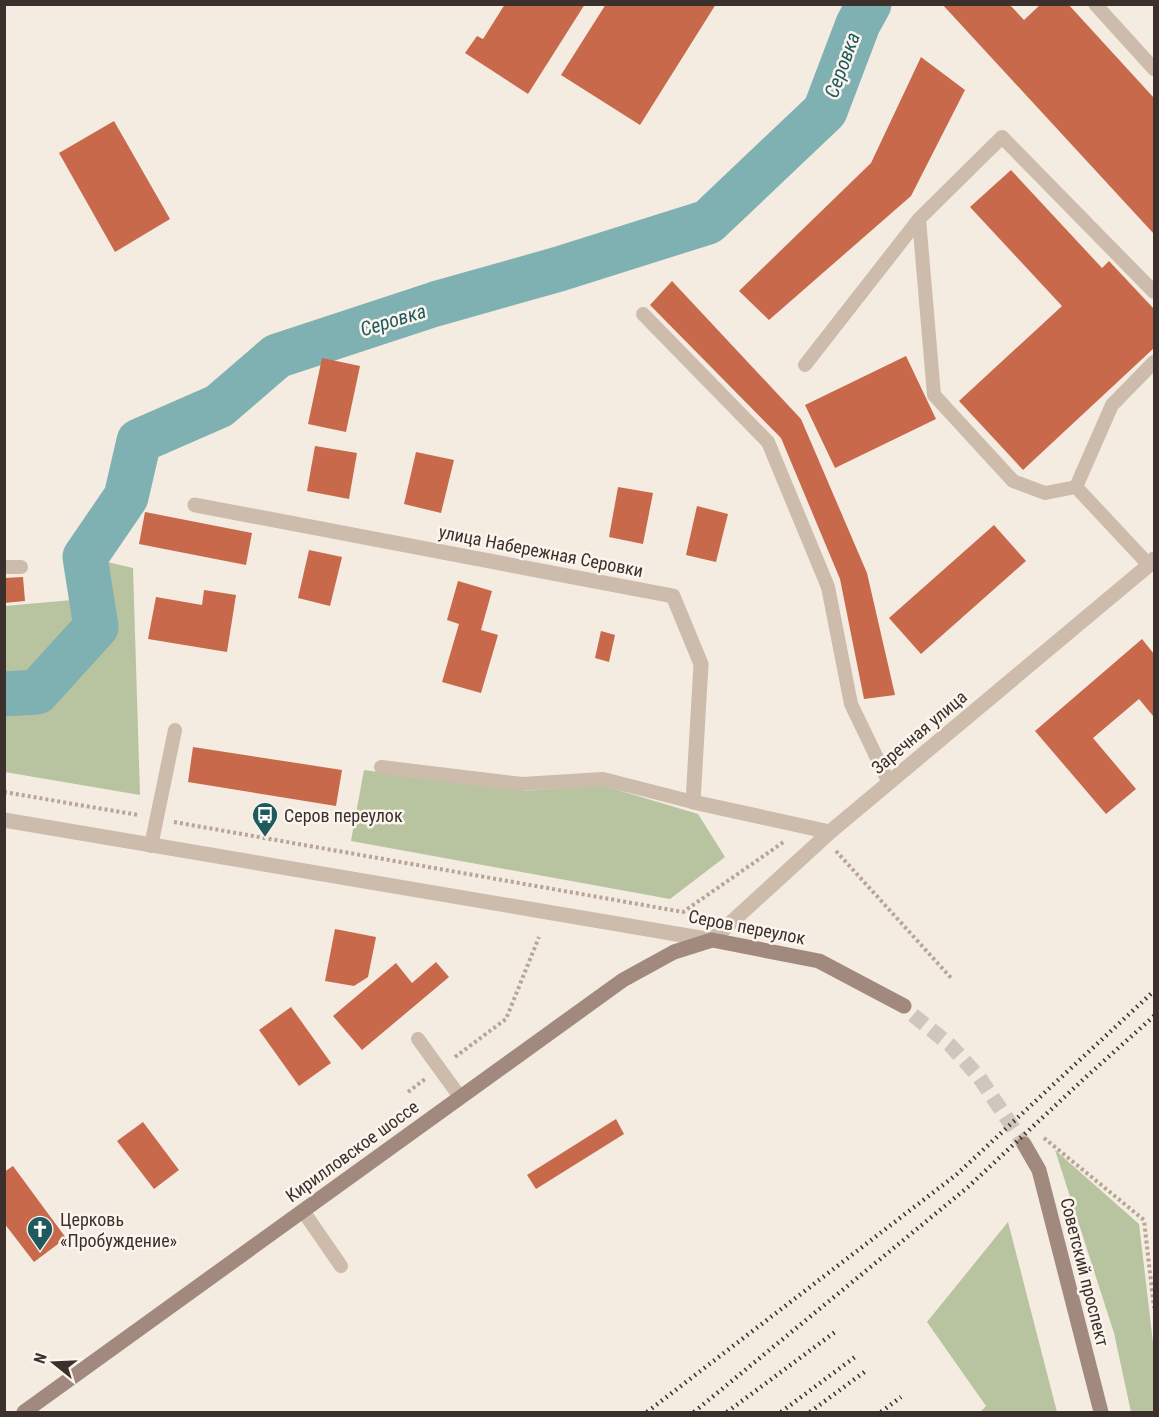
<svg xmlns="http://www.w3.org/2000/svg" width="1159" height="1417" font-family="'Roboto Condensed',sans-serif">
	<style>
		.green { fill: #b8c4a0 }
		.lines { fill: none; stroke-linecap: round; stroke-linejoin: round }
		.river { stroke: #7fb0b2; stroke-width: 45 }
		.building { fill: #c8694b }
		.secondary-tunnel { stroke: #cfc6bd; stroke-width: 15; stroke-dasharray: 15 8; stroke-linecap: butt }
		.path { stroke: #b9a596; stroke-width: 4; stroke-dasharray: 3 3; stroke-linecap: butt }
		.service { stroke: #cdbbac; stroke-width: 14 }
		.minor { stroke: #cdbbac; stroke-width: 15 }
		.tertiary { stroke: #cdbbac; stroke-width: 15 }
		.secondary { stroke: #a18a7d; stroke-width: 15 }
		.rail { stroke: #3b302b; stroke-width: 4.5; stroke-dasharray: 1.5 4.5; stroke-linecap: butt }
		.labels { text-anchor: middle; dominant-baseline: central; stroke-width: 5; stroke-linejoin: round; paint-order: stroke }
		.street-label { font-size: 18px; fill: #3b302b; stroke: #fbf5ee }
		.poi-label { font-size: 18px; fill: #3b302b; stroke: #fbf5ee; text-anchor: start }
		.water-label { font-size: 20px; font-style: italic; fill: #1f5a5e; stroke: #fbf5ee }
	</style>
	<rect width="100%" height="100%" fill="#f4ebe1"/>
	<path class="green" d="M94 559 133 568 140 795 5 772V704L45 701 110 631Z
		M84 599 87 622 31 683 5 684V606Z
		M364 770 525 791 601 785 698 814 725 857 670 899 351 841Z
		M1055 1150 1139 1224 1154 1351V1412H1131L1114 1333Z
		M1008 1222 1057 1412H980L986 1406 927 1322Z"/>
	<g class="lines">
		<path class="river" d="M4 694 37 692 96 627 85 557 126 497 139 441 219 406 277 356 435 304 559 269 708 222 825 111 858 24 869 4"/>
	</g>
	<path class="building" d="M505 4H585L528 94 465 53 477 36 483 39Z
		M606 4H716L640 125 561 75Z
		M942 4H1009L1024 20 1041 4H1068L1154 98V234Z
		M921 57 965 90 911 196 769 320 739 291 871 163Z
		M114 121 170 219 115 252 59 153Z
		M1011 170 1102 268 1109 261 1154 309V348L1023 470 959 401 1062 306 970 207Z
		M672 281 801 419 867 573 895 695 864 699 840 579 781 438 650 305Z
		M906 356 936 419 835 468 805 405Z
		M322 358 360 366 346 432 308 424Z
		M315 446 357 453 349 499 307 491Z
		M416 452 454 460 441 513 404 504Z
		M618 487 653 493 643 544 609 537Z
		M697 506 728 514 716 562 686 555Z
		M145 512 252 533 246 565 139 544Z
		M994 525 1026 561 921 654 889 618Z
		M309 550 342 557 330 606 298 598Z
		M23 577 25 601 4 603V578Z
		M458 581 492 591 481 630 498 635 481 693 442 682 459 624 447 620Z
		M204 590 236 595 227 652 148 639 156 597 202 605Z
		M601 631 615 635 609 662 595 658Z
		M1142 639 1154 654V717L1139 699 1093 738 1136 789 1106 814 1035 731Z
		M193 747 342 770 336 806 188 782Z
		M335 929 376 937 368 977 354 986 325 981Z
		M436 962 449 977 362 1050 333 1016 396 963 412 983Z
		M291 1007 331 1063 299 1086 259 1030Z
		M616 1119 624 1134 536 1189 527 1175Z
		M143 1122 179 1170 154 1189 117 1141Z
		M13 1166 66 1238 34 1262 4 1223V1172Z"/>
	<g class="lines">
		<path class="secondary-tunnel" d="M913 1015 950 1045 979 1077 1024 1144"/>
		<path class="path" d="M4 792 138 815
			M174 822 683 912 785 841
			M836 851 952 979
			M455 1057 506 1019 539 937
			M408 1092 425 1079
			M1044 1138 1144 1220 1154 1308"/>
		<path class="service" d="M1095 4 1154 69
			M919 219 934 395 1013 481 1045 493 1076 487 1149 565
			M643 314 768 442 828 587 851 704 889 783
			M805 365 919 219 1002 137 1154 292
			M1076 487 1112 405 1154 362
			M4 567H21
			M381 767 522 784 603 779 693 802
			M151 846 175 730
			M418 1039 460 1097
			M303 1211 341 1266"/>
		<path class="minor" d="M195 505 673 596 701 664 693 802 830 832
			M712 940 830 832 1149 565 1154 559"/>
		<path class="tertiary" d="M4 820 712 940"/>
		<path class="secondary" d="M1024 1144 1039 1170 1101 1412
			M24 1412 623 980 674 952 712 940 819 961 904 1006"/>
		<path class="rail" d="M647 1412 956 1175 1154 991
			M694 1412 968 1187 1087 1076 1154 1016
			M727 1412 835 1332
			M781 1412 855 1357
			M810 1412 867 1370
			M881 1412 901 1397"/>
	</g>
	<defs>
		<g id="bus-pin" transform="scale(1.35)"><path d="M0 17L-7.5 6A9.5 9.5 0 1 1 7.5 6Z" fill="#1f5a5e" stroke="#fbf5ee"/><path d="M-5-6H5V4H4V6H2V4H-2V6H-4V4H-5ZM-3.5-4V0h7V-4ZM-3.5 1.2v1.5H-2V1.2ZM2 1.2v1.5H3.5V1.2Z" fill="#fff"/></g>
		<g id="church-pin" transform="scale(1.35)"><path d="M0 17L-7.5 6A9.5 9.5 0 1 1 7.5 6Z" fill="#1f5a5e" stroke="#fbf5ee"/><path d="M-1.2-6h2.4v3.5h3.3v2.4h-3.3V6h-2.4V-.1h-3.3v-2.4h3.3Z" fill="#fff"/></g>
	</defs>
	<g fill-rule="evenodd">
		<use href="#bus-pin" x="265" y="815"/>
		<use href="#church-pin" x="40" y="1229"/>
	</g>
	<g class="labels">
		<g class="street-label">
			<text transform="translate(541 551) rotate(11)">улица Набережная Серовки</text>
			<text transform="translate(919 732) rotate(-40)">Заречная улица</text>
			<text transform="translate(747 927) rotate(11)">Серов переулок</text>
			<text transform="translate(352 1151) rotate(-36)">Кирилловское шоссе</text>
			<text transform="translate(1085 1272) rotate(76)">Советский проспект</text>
		</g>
		<g class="poi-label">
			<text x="284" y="815">Серов переулок</text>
			<text x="60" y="1219">Церковь<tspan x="60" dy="21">«Пробуждение»</tspan></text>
		</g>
		<g class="water-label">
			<text transform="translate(842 65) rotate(-70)">Серовка</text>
			<text transform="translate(393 320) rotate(-17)">Серовка</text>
		</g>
	</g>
	<rect width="1159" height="1417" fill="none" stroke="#3b302b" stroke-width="12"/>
	<g transform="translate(54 1363) rotate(288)" stroke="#fbf5ee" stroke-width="4.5" paint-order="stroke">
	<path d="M0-4.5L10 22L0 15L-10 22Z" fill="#3b302b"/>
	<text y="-9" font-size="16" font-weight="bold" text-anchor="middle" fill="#3b302b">N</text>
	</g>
</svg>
